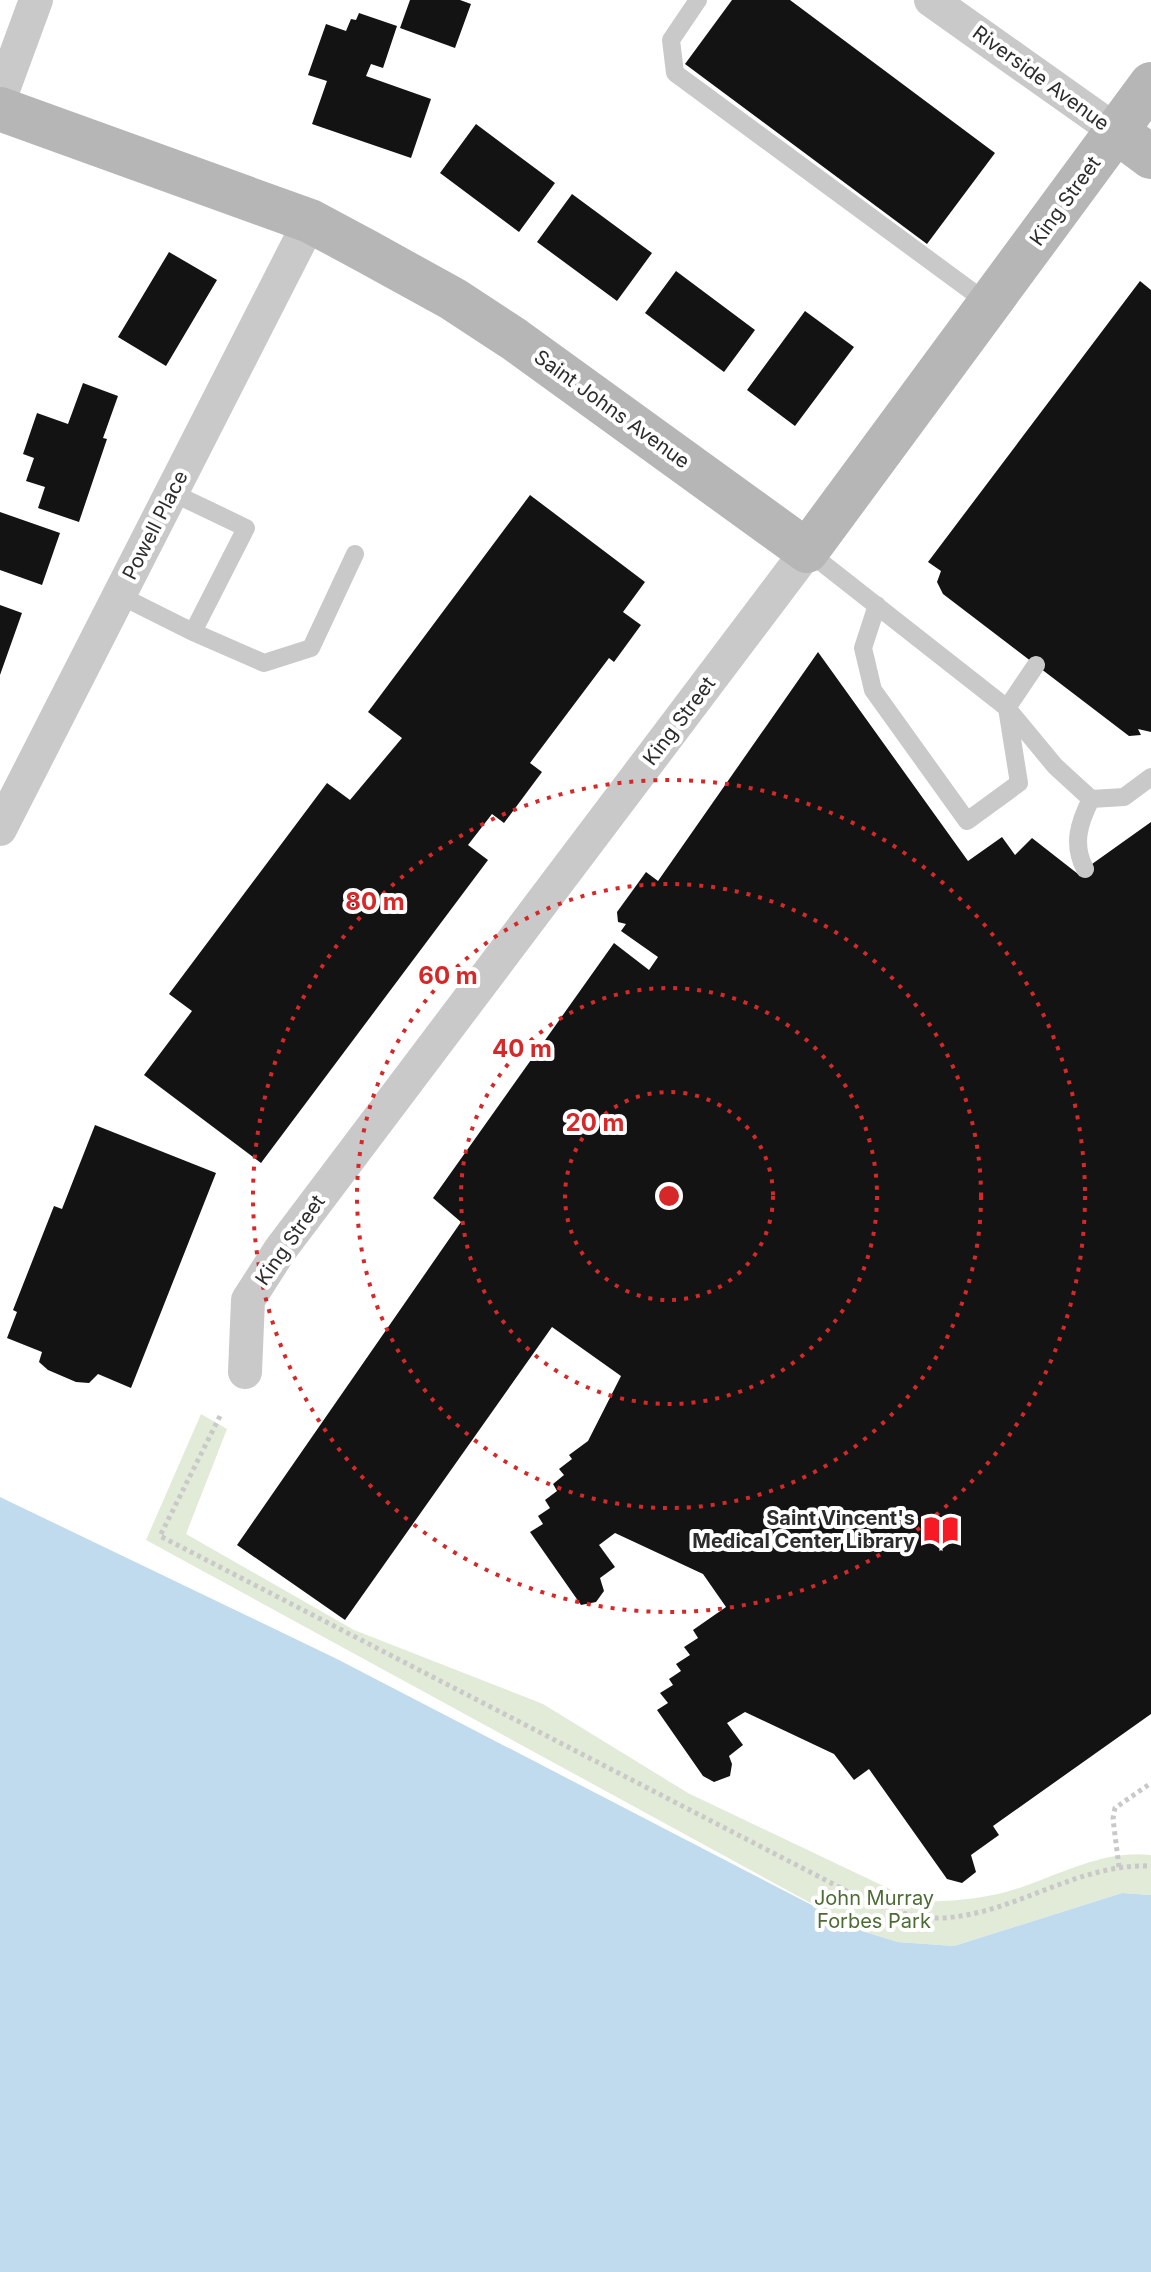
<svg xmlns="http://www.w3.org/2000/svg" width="1151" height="2272" font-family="Inter,sans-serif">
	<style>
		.green { fill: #e2ebd7 }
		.water { fill: #c1dbee }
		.building { fill: #131313 }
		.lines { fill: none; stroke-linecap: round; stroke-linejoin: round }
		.path { stroke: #c9c9c9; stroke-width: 5; stroke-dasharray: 4 4; stroke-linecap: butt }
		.lane { stroke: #c9c9c9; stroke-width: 18 }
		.street { stroke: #c9c9c9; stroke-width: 34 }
		.secondary { stroke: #b6b6b6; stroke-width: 44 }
		.ring { fill: none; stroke: #d62828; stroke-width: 4; stroke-dasharray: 4 8 }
		.labels { text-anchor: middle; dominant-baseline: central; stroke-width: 8; stroke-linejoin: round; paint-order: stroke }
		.street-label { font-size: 20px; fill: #2c2c2c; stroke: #fff }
		.poi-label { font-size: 20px; font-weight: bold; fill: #2c2c2c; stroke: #fff; text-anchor: end }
		.park-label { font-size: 20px; fill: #4d6b35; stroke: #fff }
		.centre { fill: #d62828; stroke: #fff; stroke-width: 4 }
		.ring-label { font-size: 24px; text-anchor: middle; font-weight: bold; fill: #d62828; stroke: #fff; stroke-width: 8; stroke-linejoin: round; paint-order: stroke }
	</style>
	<rect width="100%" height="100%" fill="#fff"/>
	<path class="green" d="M201 1414 227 1429 186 1534 354 1630 543 1704 688 1793 915 1901C945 1902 972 1900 1002 1893 1052 1880 1098 1849 1151 1855V1895L1122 1893 954 1946 898 1942 862 1931 146 1540Z"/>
	<path class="water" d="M0 1497 337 1659 862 1931 898 1942 954 1946 1122 1893 1151 1895V2272H0Z"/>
	<path class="building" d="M410 0H460L471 4 455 48 400 28Z
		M732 0H790L995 153 927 244 685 64Z
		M359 13 397 26 383 68 371 64 366 76 431 99 411 158 312 124 327 81 308 75 326 24 346 31 351 19 356 20Z
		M476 124 555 183 519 232 440 173Z
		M572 194 652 253 617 301 537 242Z
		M169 252 217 280 166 366 118 337Z
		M676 271 755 330 724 372 645 313Z
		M1140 281 1151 290V732L1138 729 1141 735 1129 736 943 594 937 582 941 571 928 562Z
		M805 311 854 347 795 426 747 390Z
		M83 383 118 396 103 438 107 439 79 522 38 508 45 487 26 481 34 458 23 454 37 413 68 424Z
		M530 495 645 582 623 612 641 625 614 662 609 658 530 763 542 772 504 823 492 814 468 845 488 860 261 1163 144 1075 192 1011 169 994 327 783 350 800 402 738 368 712Z
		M0 512 60 533 42 585 0 570Z
		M0 605 22 613 0 675Z
		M818 652 968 861 1002 837 1015 855 1032 838 1078 874 1151 822V1714L993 1826 999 1835 971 1855 976 1872 962 1883 947 1879 869 1769 854 1780 834 1754 745 1712 727 1723 743 1745 729 1756 732 1764 730 1776 714 1782 703 1776 657 1710 668 1703 660 1693 673 1685 669 1679 681 1671 676 1664 690 1655 684 1647 698 1638 693 1630 726 1607 703 1574 615 1533 599 1545 615 1567 600 1578 604 1591 596 1602 581 1605 530 1532 543 1524 538 1516 550 1508 545 1500 557 1491 553 1484 564 1475 559 1469 572 1459 569 1455 588 1441 621 1376 552 1327 345 1620 237 1545 461 1222 433 1198 614 943 649 970 658 957 621 931 626 924 618 922 617 912 646 872 658 881Z
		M95 1125 216 1173 131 1388 98 1374 89 1383 76 1382 48 1370 39 1362 42 1352 7 1338 17 1312 13 1310 54 1206 62 1209Z"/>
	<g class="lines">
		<path class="path" d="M220 1416 160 1536 868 1902C891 1910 916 1919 941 1918 1014 1915 1076 1863 1151 1866
			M1119 1867 1113 1819 1115 1808 1151 1783"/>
		<path class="lane" d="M698 0 671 40 675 73 989 304
			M807 551 1007 708 1055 766 1091 799 1124 797 1151 777
			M119 595 193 632 246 528 171 492
			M877 605 863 648 873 690 967 821 1019 783 1007 708 1036 665
			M193 632 264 663 311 648 355 554
			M1085 869C1072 844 1079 823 1091 799"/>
		<path class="street" d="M931 0 1116 131
			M0 98 36 0
			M0 829 310 221
			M245 1372 248 1300 280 1250 807 551"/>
		<path class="secondary" d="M0 109 310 221 366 251 453 299 514 339 807 551 1151 84
			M1116 131 1151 157"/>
	</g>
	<g class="ring">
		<circle cx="669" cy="1196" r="104"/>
		<circle cx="669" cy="1196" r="208"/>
		<circle cx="669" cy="1196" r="312"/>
		<circle cx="669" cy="1196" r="416"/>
	</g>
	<defs>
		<g id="library-bare" transform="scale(2.76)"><path d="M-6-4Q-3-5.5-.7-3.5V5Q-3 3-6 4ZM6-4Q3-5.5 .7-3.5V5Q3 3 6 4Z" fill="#f61a25" stroke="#fff" stroke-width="2.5" paint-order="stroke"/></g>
	</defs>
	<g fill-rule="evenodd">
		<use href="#library-bare" x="941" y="1530"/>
	</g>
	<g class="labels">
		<g class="street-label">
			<text transform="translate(1041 78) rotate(36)">Riverside Avenue</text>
			<text transform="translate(1065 201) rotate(-54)">King Street</text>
			<text transform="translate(612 409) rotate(36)">Saint Johns Avenue</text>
			<text transform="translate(155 525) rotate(-63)">Powell Place</text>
			<text transform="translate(679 721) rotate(-53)">King Street</text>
			<text transform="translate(290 1240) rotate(-55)">King Street</text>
		</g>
		<g class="poi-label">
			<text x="915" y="1518">Saint Vincent's<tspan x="915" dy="23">Medical Center Library</tspan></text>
		</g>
		<g class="park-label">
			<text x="874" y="1898">John Murray<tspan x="874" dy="23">Forbes Park</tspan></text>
		</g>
	</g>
	<circle cx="669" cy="1196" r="12" class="centre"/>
	<g class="ring-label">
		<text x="375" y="910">80 m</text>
		<text x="448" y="984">60 m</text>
		<text x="522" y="1057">40 m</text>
		<text x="595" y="1131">20 m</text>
	</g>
</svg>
